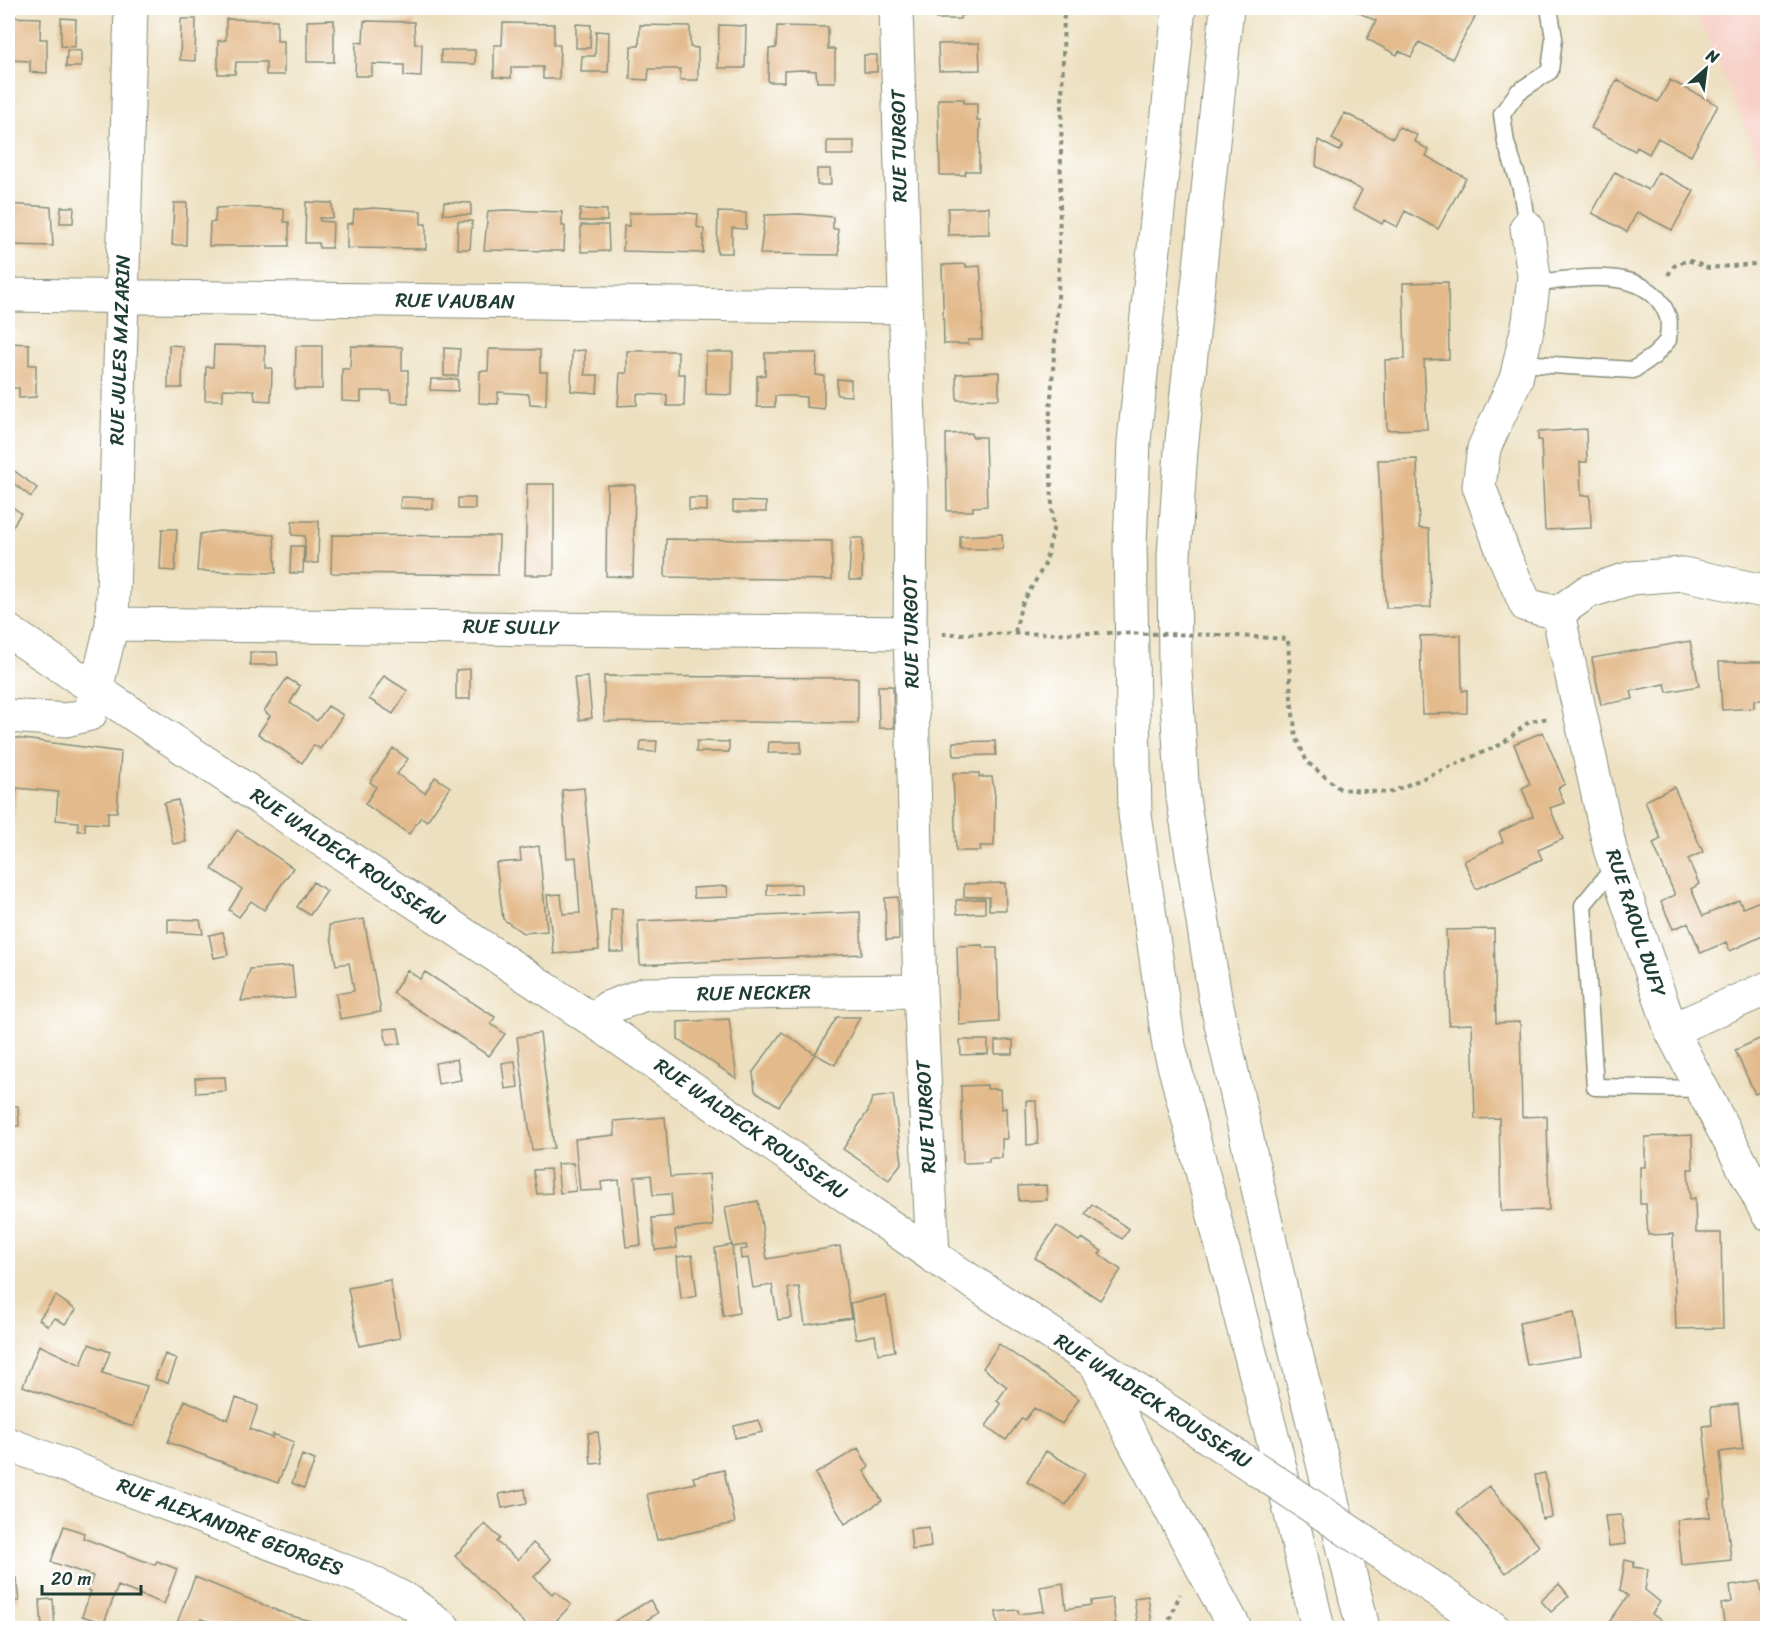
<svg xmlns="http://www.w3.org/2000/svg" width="1775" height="1636" font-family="Sriracha,sans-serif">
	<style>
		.built { fill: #f7d1c8 }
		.building { fill: #e3ba8b }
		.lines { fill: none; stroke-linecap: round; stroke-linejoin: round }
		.lane-casing { stroke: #868e7a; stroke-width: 19 }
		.street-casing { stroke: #868e7a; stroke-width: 35 }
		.secondary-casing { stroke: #868e7a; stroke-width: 35 }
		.highway-casing { stroke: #868e7a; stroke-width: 35 }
		.path { stroke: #868e7a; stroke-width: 4; stroke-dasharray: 4.5 4.5; stroke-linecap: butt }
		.lane { stroke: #fff; stroke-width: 16 }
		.street { stroke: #fff; stroke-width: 33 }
		.secondary { stroke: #fff; stroke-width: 33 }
		.highway { stroke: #fff; stroke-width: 33 }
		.secondary-bridge-casing { stroke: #868e7a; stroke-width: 35; stroke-linecap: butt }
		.path-bridge { stroke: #868e7a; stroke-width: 4; stroke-dasharray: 4.5 4.5; stroke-linecap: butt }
		.secondary-bridge { stroke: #fff; stroke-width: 33 }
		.labels { text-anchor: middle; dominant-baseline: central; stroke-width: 6; stroke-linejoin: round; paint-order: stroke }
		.street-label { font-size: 20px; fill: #1f3d34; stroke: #fff }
	</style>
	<rect width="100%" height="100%" fill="#fff"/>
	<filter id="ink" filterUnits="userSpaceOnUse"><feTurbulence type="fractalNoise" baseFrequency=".0167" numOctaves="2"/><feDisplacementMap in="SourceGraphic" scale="12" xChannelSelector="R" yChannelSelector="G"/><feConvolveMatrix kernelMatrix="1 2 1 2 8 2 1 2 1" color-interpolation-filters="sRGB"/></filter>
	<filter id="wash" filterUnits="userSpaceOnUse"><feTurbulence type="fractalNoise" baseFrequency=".008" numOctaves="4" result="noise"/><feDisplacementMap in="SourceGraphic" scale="24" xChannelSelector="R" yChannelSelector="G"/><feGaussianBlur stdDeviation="1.35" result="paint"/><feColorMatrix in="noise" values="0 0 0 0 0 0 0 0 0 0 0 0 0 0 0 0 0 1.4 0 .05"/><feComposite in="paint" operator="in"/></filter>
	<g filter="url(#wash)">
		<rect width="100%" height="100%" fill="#ede0c0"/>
		<path class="built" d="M1694 8H1767V179Z"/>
		<g id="blocks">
			<path class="building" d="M935 8H973V14L961 15 960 19H936Z
				M1350 8H1480L1452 59 1419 42 1411 57 1399 51 1397 55 1367 39 1376 21Z
				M8 17 41 18 40 39H47V73L30 72V61L8 60Z
				M61 18 76 19 75 47 61 46Z
				M181 19H196L195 61 180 60Z
				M226 19 277 20V41H284V75H266V62H236L235 74H218V41L226 40Z
				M334 20V62H307V21Z
				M364 21 414 22 415 44H422L421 77 404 76V65L372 64V76H355L356 42 363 43Z
				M503 23 554 24V45H560L559 79H543V67H511V78L494 77V45H502Z
				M576 24 591 25 590 48H576Z
				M640 25 690 26V47L698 48V80H680V69H649L648 80 630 79 631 46H639Z
				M719 25 746 26 745 68H718Z
				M777 26 828 27V49H835V82H817L816 71 802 70 784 71V82H768L769 49 776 48Z
				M596 31 609 32 608 72H581L582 56H595Z
				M979 43 980 70 939 71 938 44Z
				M67 50 81 51V67H66Z
				M441 50H475V64L441 63Z
				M864 55H877V72H864Z
				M1617 80 1658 102 1670 80 1718 105 1691 156 1658 138 1649 154 1637 147 1635 151 1591 128Z
				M938 99H964V103H977V121H980L979 171H966L965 175H940Z
				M1345 113 1393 138 1399 127 1417 135 1414 141 1429 150 1426 156 1466 178 1438 229 1405 211 1397 227 1384 220 1382 224 1353 208 1362 190 1316 166 1318 140 1339 151 1343 145 1332 139Z
				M827 141H854V155H827Z
				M817 169H830L831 185H817Z
				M1615 172 1648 190 1658 172 1694 191 1672 230 1637 212 1627 232 1592 213Z
				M306 202 332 203 333 218H319L320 221 333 222 332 248H319V243H305Z
				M444 202 471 203V215L443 214Z
				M174 203H187L186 245H172Z
				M8 204 51 207 53 246 8 245Z
				M61 207H74L73 223H60Z
				M235 207 284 209V222H289V246H209L210 222H215L216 208Z
				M989 207V234L948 235V208Z
				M373 208 421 211V224H426V249L347 248V224L353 223 354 210Z
				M580 209 607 210V221H580Z
				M507 210 562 212V226H565L564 251 484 250 488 211Z
				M676 212 698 214 697 227 704 229 703 253 623 251 624 226H629V213Z
				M718 212 746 213V229L732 228V253H717Z
				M800 214 833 217V229H838L839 255 760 254 765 215Z
				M458 221H472L470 249H457Z
				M581 225H608L609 251 581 252Z
				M966 264V267L980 266 983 303 982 340H969L968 344H944L942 265Z
				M1448 282 1449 359 1424 360 1427 429 1387 430 1385 360 1405 359 1403 283Z
				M8 343 29 344V365H36V397L19 398V388H8Z
				M169 345 183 346 182 388H168Z
				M214 345 265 346V368H272L271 401 255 400 254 390 223 389V400H205L206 367H213Z
				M296 346H322V389H295Z
				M351 346 402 347V370H408V403L391 402 390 391H361V402L342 401V369H350Z
				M444 348 460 349 458 376H444Z
				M489 349 540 350V372H547L546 405 530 404 529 394 498 392V404L479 403 480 371H488Z
				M585 350V375H598L597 393 571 391 572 351Z
				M627 351H678V374H685L684 406H667V395L637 394V405L618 406 620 373H627Z
				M706 352H733L732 395 706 394Z
				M765 353H817L816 375 824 376V409L806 407V397L791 396H775V407H757V376L765 375Z
				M999 372V399L957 400 956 374Z
				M431 379H458V391L430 390Z
				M837 379 851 380V396L837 395Z
				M1586 429 1587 462H1580L1581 496 1590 495 1591 528 1545 530 1541 440H1538V432Z
				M971 433 972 437H985L987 506 973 507V511H947L946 434Z
				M1417 459 1419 528 1429 529 1431 607 1386 608 1378 460Z
				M8 466 37 488 31 497 8 479Z
				M527 484H554V575H525Z
				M607 485H635L633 577 606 576Z
				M401 497 433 498V509L400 508Z
				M458 498H475V509H458Z
				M689 498H707V511L689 510Z
				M733 501 766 502V512H733Z
				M8 504 21 513 8 534Z
				M292 521H319L318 563H305V536L292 535Z
				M162 529H177L175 571 160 570Z
				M219 531 274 535 276 573 197 571 200 534Z
				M1002 534 1003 549H960V536Z
				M332 535 499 536 498 575 331 573Z
				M851 538H863L862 580H849Z
				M666 539 832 541V580L665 577Z
				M291 546H304L303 573H290Z
				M1461 635 1462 691 1467 690V713L1422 714 1420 636Z
				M1690 641 1699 686 1667 692 1665 684 1631 691 1633 699 1601 705 1592 658Z
				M250 652H277L278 665H250Z
				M1719 662H1767V700H1754V708L1722 710Z
				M470 669V699H456V670Z
				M384 676 408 691 393 714 369 699Z
				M604 676 858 678V723L604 721Z
				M588 677 592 718 579 720 574 678Z
				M287 678 300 686 290 703 317 721 328 706 343 715 320 749 314 745 302 763 258 734 270 716 264 711Z
				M878 686H893L894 728H879Z
				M1543 732 1565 784 1558 788 1564 803 1550 808 1563 839 1538 850 1542 859 1476 889 1464 861 1503 842 1499 832 1533 816 1522 788 1530 784 1514 744Z
				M8 737 121 752 117 812H108V824L85 823V831H78V822L56 820 58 792 17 788 13 817 8 816Z
				M641 741H657L656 752 640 751Z
				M697 741 729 742V752H696Z
				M995 741 996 755 954 756 953 742Z
				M769 742H801V753H768Z
				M393 748 408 759 397 774 425 793 435 777 450 787 427 821 421 817 409 834 365 804 376 787 370 782Z
				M953 773H979V777H992L995 796 994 846H980L981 851H956Z
				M1674 787 1703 852 1688 859 1699 884 1691 889 1703 916 1739 900 1743 908 1767 898V934L1730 951 1726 942 1701 953 1688 923 1673 929 1661 902 1675 895 1653 843 1661 839 1645 801Z
				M584 788 599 950 554 954 547 895 561 894 563 914 580 913 576 857 567 858 562 790Z
				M178 800 186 842 173 844 164 803Z
				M237 830 293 868 264 910 251 901 239 917 229 910 242 889 212 869Z
				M539 846 547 931 523 933 503 919 496 863 521 861 520 849Z
				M313 882 327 891 310 915 297 907Z
				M1005 883 1006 910H989V897H964V884Z
				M801 884V894L767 895V885Z
				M727 886 728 897 694 898 693 888Z
				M898 897 899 939 886 940 885 898Z
				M985 899V913L957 914 956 900Z
				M611 909H622L624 952H610Z
				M860 912 862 954 640 965 638 921Z
				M168 919 200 920 203 934 168 932Z
				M364 919 381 1012 340 1019 336 994 354 991 349 963 336 965 329 925Z
				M1494 929 1496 1023 1520 1022 1522 1117 1547 1116 1549 1210 1501 1211 1499 1118 1475 1119 1472 1024 1449 1025 1446 930Z
				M223 932 228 955 214 958 209 935Z
				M982 945 983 948H997L999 1022 959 1025 957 946Z
				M292 966 295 998 241 1001 250 969Z
				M407 970 420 979 425 972 495 1017 491 1024 505 1034 489 1056 393 993Z
				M837 1017H860L835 1065 815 1054Z
				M729 1019 737 1079 678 1039V1022Z
				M398 1028 401 1043 387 1045 384 1029Z
				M782 1032 815 1054 779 1106 755 1091 753 1072Z
				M540 1033 554 1148 532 1150 517 1037Z
				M1766 1036 1767 1089 1755 1094 1735 1050Z
				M960 1040H988V1054L961 1055Z
				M1013 1040V1054H995V1041Z
				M457 1059 461 1080 438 1084 435 1063Z
				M515 1061 518 1087 505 1089 502 1063Z
				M225 1077 226 1091 196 1093 195 1078Z
				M987 1085V1089H1000L1001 1109 1006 1108 1007 1139H1002V1158H989V1162L963 1163 961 1086Z
				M893 1095 902 1162 889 1180 843 1149 868 1111 872 1098Z
				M1026 1101H1036L1038 1144 1027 1145Z
				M8 1106H18L19 1126H8Z
				M665 1117 670 1177 709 1174 713 1226 675 1230 677 1248 655 1250 652 1218 673 1216 671 1194 653 1195 651 1175 635 1177 641 1245 626 1247 619 1180 601 1182 602 1190 580 1191 575 1139 615 1135 614 1121Z
				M1692 1135 1693 1169H1688L1690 1199 1695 1198 1696 1233H1721L1723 1328 1676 1329 1673 1234 1648 1235 1646 1204H1640V1167H1645V1137Z
				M573 1163 576 1191 560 1193 557 1164Z
				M550 1169 552 1193 537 1194 533 1170Z
				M1046 1185 1047 1200 1019 1201 1018 1186Z
				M758 1201 767 1259 840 1246 851 1318 805 1325 799 1287 788 1288 792 1318 778 1320 772 1285 753 1288 748 1258 741 1259 740 1250 747 1249 746 1245 732 1247 725 1207Z
				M1092 1204 1129 1229 1122 1239 1085 1214Z
				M1057 1226 1079 1241 1082 1238 1102 1251 1099 1254 1121 1270 1100 1300 1035 1258Z
				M732 1245 739 1313 723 1316 715 1248Z
				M692 1255 697 1296 681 1299 677 1257Z
				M390 1280 400 1338 359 1346 348 1288Z
				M56 1296 76 1310 65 1324 55 1318 48 1326 39 1319Z
				M886 1296 895 1351 878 1354 875 1335 856 1339 850 1303Z
				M1574 1312 1581 1356 1527 1365 1519 1323Z
				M89 1344 110 1352 102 1373 147 1386 133 1427 23 1386 39 1345 81 1365Z
				M999 1344 1079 1399 1062 1424 1034 1408 1025 1420 1022 1418 1006 1440 986 1426 1001 1404 997 1401 1007 1387 983 1368Z
				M165 1354 177 1359 168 1383 155 1379Z
				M236 1398 258 1406 250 1429 272 1438 273 1434 294 1442 278 1483 168 1442 185 1400 228 1420Z
				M1738 1404 1743 1449 1720 1452 1731 1560 1682 1565 1677 1520 1710 1517 1708 1499H1711L1703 1426 1712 1425 1711 1407Z
				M759 1420 763 1432 735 1438 734 1426Z
				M598 1432 602 1463 591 1464 588 1433Z
				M858 1448 869 1467 864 1471 882 1501 845 1524 815 1474Z
				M1046 1451 1085 1474 1066 1505 1027 1482Z
				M302 1455 315 1460 304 1488 292 1483Z
				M724 1470 735 1523 657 1540 647 1494 695 1483 693 1477Z
				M1545 1473 1552 1517 1542 1519 1535 1475Z
				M1489 1486 1539 1546 1506 1573 1457 1512Z
				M525 1489 527 1503 502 1508 499 1494Z
				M1621 1515 1626 1544 1609 1546 1605 1516Z
				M485 1524 500 1538 497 1542 518 1560 533 1543 551 1559 534 1577 552 1594 555 1591 571 1605 549 1628H529L455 1556Z
				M64 1526 84 1533 83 1538 155 1565 157 1561 177 1569 164 1604 118 1586 104 1623 82 1616 91 1591 88 1590 93 1576 51 1562Z
				M929 1527 931 1547 912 1550 910 1529Z
				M1625 1560 1634 1562 1633 1567 1648 1569 1645 1590 1660 1602 1652 1614 1672 1628H1605L1628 1596 1620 1590Z
				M195 1577 288 1615 326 1625 325 1628H229L201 1619 198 1628H175Z
				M16 1578 19 1601 8 1602V1579Z
				M1760 1581 1767 1628H1725L1721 1604 1732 1602 1730 1586Z
				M1063 1583 1066 1609 1091 1605V1601L1112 1598 1116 1628H998L996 1612 1018 1610 1019 1614 1044 1611 1040 1587Z
				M1559 1584 1569 1596 1551 1612 1541 1601Z
				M1148 1596 1152 1625 1138 1627 1134 1598Z
				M53 1599 55 1628H42L40 1600Z
				M650 1600 658 1613 642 1623 632 1628H603Z"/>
		</g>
	</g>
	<g filter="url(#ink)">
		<use href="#blocks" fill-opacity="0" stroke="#868e7a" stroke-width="1.5"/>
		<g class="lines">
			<g class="lane-casing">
				<path id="lane" d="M1527 227 1521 188 1506 143 1502 114 1518 92 1550 71 1554 38 1549 8
					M1520 363 1633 370 1654 356 1668 340C1668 334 1670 323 1668 317 1649 262 1576 280 1533 283
					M1615 866 1583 905 1595 1087 1702 1089"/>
			</g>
			<g class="street-casing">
				<path id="street" d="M896 8 911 487 910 633 920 991 933 1256
					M1527 227 1534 276 1529 321 1516 379 1484 448 1479 486 1504 555 1526 605 1558 613
					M8 295 903 307
					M1558 613 1610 849 1671 1030 1768 1214
					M1558 613 1587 592 1631 578 1683 574 1768 592
					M112 624 910 633
					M8 716 66 720 90 714 112 624 131 8
					M597 1023 607 1008 645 994 920 991
					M1671 1030 1768 988
					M8 1444 363 1578 410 1602 444 1628"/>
			</g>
			<g class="secondary-casing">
				<path id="secondary" d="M8 631 597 1023 933 1256 1252 1466
					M1398 1564 1493 1628"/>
			</g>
			<g class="highway-casing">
				<path id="highway" d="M1179 8 1134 441 1130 545 1135 815 1169 1046 1275 1447 1318 1628
					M1227 8 1181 450 1174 556 1175 671 1183 798 1215 997 1283 1299 1363 1628
					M1096 1363 1132 1438 1235 1628"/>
			</g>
			<path class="path" d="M1668 275 1674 266 1688 260 1708 268 1768 263
				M1015 632 1021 606 1045 564 1053 531 1049 426 1058 299 1064 8
				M942 634 1100 633
				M1218 635 1288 639 1291 698 1296 737 1307 762 1340 789 1389 793 1502 744 1530 721 1549 718
				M1166 1628 1180 1594"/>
			<use href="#lane" class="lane"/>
			<use href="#street" class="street"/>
			<use href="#secondary" class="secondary"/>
			<use href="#highway" class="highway"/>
			<g class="secondary-bridge-casing">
				<path id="secondary-bridge" d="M1252 1466 1398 1564"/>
			</g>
			<path class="path-bridge" d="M1107 633 1218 635"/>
			<use href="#secondary-bridge" class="secondary-bridge"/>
		</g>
	</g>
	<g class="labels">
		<g class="street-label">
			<text transform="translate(899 146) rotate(-91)">RUE TURGOT</text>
			<text transform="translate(455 301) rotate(1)">RUE VAUBAN</text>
			<text transform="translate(120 350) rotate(-88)">RUE JULES MAZARIN</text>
			<text transform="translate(511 627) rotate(1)">RUE SULLY</text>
			<text transform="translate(911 632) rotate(-91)">RUE TURGOT</text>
			<text transform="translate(348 857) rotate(34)">RUE WALDECK ROUSSEAU</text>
			<text transform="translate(1636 923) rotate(72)">RUE RAOUL DUFY</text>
			<text transform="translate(754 993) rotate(-1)">RUE NECKER</text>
			<text transform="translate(926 1117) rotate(-93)">RUE TURGOT</text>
			<text transform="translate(751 1129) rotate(35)">RUE WALDECK ROUSSEAU</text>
			<text transform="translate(1153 1401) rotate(33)">RUE WALDECK ROUSSEAU</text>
			<text transform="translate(230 1527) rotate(21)">RUE ALEXANDRE GEORGES</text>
		</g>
	</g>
	<rect width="1775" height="1636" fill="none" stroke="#fff" stroke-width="30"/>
	<g transform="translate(1706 69) rotate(28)" stroke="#ffffff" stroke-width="4.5" paint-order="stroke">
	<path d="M0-4.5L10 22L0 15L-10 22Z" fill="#1f3d34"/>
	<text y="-9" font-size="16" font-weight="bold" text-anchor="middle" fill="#1f3d34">N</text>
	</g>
	<path d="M42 1585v9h99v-9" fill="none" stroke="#1f3d34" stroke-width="3"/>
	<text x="51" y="1585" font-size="18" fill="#1f3d34" stroke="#ffffff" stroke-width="4.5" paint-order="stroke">20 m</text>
</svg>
